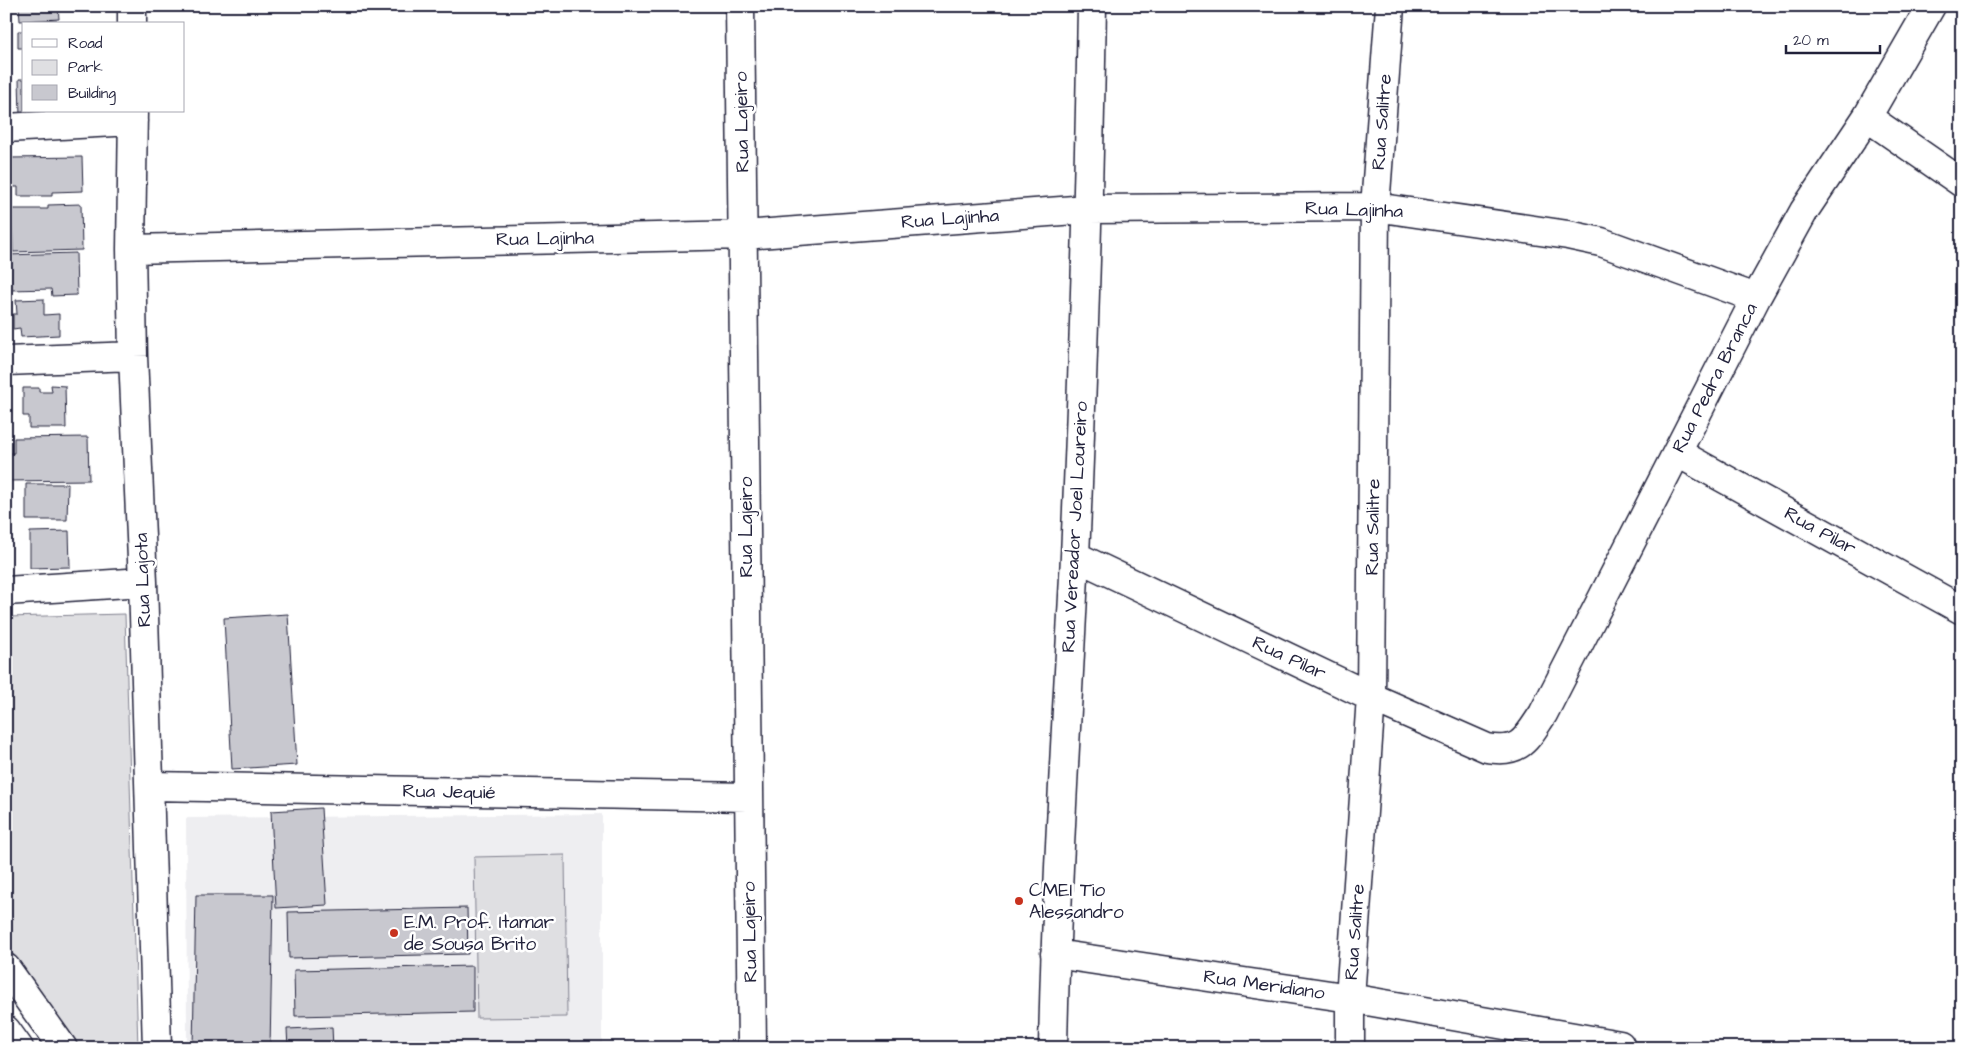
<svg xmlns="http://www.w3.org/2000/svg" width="1968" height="1054" font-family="'Architects Daughter',sans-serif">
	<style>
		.built { fill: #eeeef1 }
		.green { fill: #dfdfe2; stroke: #80808e }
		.building { fill: #c8c8cf; stroke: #22223b }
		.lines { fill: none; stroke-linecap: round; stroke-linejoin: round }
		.minor-casing { stroke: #22223b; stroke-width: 31 }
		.minor { stroke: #fff; stroke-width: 28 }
		.poi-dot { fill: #c8321e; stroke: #fff; stroke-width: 2 }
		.labels { text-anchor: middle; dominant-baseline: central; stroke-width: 5; stroke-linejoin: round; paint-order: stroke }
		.street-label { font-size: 19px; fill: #22223b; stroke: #fff }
		.poi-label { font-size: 19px; fill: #22223b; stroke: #fff; text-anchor: start }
	</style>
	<rect width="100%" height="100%" fill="#fff"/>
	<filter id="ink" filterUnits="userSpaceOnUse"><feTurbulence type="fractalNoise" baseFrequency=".02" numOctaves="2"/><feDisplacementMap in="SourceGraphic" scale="10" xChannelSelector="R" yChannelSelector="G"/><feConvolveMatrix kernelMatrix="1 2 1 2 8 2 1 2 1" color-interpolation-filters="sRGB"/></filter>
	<g filter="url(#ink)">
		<path class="built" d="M602 814V1048H187L186 818Z"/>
		<path class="green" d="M125 614 138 1048H69L6 956V617Z
			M565 855 567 1017 477 1018 474 857Z"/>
		<path class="building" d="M19 6H58L59 19 20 21Z
			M18 31H24V48H18Z
			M19 79H24V111H63L20 116Z
			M82 157 83 191 52 192V196H18V187H10V158Z
			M81 204 82 250 13 252 12 209H48V205Z
			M76 253 77 295 52 296 51 289 10 290 9 281H6V255Z
			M44 299V315L59 314V335L21 337 20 328 13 329V314H17L16 300Z
			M51 385 65 386 66 428H29V416H23V388H39V392H52Z
			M88 437 89 480 7 481V453H14V438Z
			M26 484H68L67 520H26Z
			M69 531 70 567 30 568V532Z
			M288 614 297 765 232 769 224 618Z
			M321 808 327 905 276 908 271 811Z
			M196 895H273L270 1048 193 1047Z
			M467 908 468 954 289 958 288 912Z
			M473 966V1012L295 1016 294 970Z
			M332 1027 333 1048H288L287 1029Z"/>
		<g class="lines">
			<g class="minor-casing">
				<path id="minor" d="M132 6V24
					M740 6 752 1048
					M133 111 131 249 133 356 143 582 157 1048
					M1867 117 1962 183
					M6 128 133 121
					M131 249 744 235 1088 209 1375 207 1568 235 1601 242 1756 298
					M6 361 133 356
					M1678 453 1962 610
					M1075 556 1371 697 1487 748C1521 754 1526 739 1543 714L1756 298 1804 211 1867 117 1931 6
					M6 591 143 582
					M150 786 748 797
					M1055 954 1350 998 1620 1045
					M6 968 63 1048
					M6 1030 19 1048
					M1053 1048C1056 884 1067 720 1075 556 1083 373 1089 190 1092 6
					M1350 1048V998L1371 697 1375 207 1390 6"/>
			</g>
			<use href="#minor" class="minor"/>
		</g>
	</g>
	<g class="poi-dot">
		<circle cx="1019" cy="901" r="5"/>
		<circle cx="394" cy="933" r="5"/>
	</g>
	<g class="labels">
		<g class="street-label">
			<text transform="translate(742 122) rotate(-91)">Rua Lajeiro</text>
			<text transform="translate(1382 122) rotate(-86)">Rua Salitre</text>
			<text transform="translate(1354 210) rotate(2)">Rua Lajinha</text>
			<text transform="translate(950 219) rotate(-4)">Rua Lajinha</text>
			<text transform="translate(545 239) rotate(-1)">Rua Lajinha</text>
			<text transform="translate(1715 378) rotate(-63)">Rua Pedra Branca</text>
			<text transform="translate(746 527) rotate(-90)">Rua Lajeiro</text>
			<text transform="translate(1075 527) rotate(-87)">Rua Vereador Joel Loureiro</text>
			<text transform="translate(1373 527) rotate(-89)">Rua Salitre</text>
			<text transform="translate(1820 531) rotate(29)">Rua Pilar</text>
			<text transform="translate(143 580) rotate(-92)">Rua Lajota</text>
			<text transform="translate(1289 658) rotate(25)">Rua Pilar</text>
			<text transform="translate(449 792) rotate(1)">Rua Jequié</text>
			<text transform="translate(750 932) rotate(-91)">Rua Lajeiro</text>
			<text transform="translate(1355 932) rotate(-86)">Rua Salitre</text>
			<text transform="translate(1264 985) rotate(8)">Rua Meridiano</text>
		</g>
		<g class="poi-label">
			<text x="1029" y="890">CMEI Tio<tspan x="1029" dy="22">Alessandro</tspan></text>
			<text x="404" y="922">E.M. Prof. Itamar<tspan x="404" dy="22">de Sousa Brito</tspan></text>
		</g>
	</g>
	<rect width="1968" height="1054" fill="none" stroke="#fff" stroke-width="25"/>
	<rect x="12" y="12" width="1943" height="1029" fill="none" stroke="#22223b" stroke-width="2" filter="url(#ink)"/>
	<rect x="22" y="22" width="162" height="90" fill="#ffffff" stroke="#a7a7b1"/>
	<rect x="32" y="39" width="25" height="8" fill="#ffffff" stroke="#a7a7b1"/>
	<text x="68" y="48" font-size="15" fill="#22223b">Road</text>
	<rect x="32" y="60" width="25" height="15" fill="#dfdfe2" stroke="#a7a7b1"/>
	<text x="68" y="72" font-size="15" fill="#22223b">Park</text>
	<rect x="32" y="85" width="25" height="15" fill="#c8c8cf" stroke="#a7a7b1"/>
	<text x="68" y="98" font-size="15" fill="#22223b">Building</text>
	<path d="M1786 45v8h94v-8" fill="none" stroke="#22223b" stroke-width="2.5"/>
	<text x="1793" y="45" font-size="15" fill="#22223b" stroke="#ffffff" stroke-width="4" paint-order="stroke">20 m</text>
</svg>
